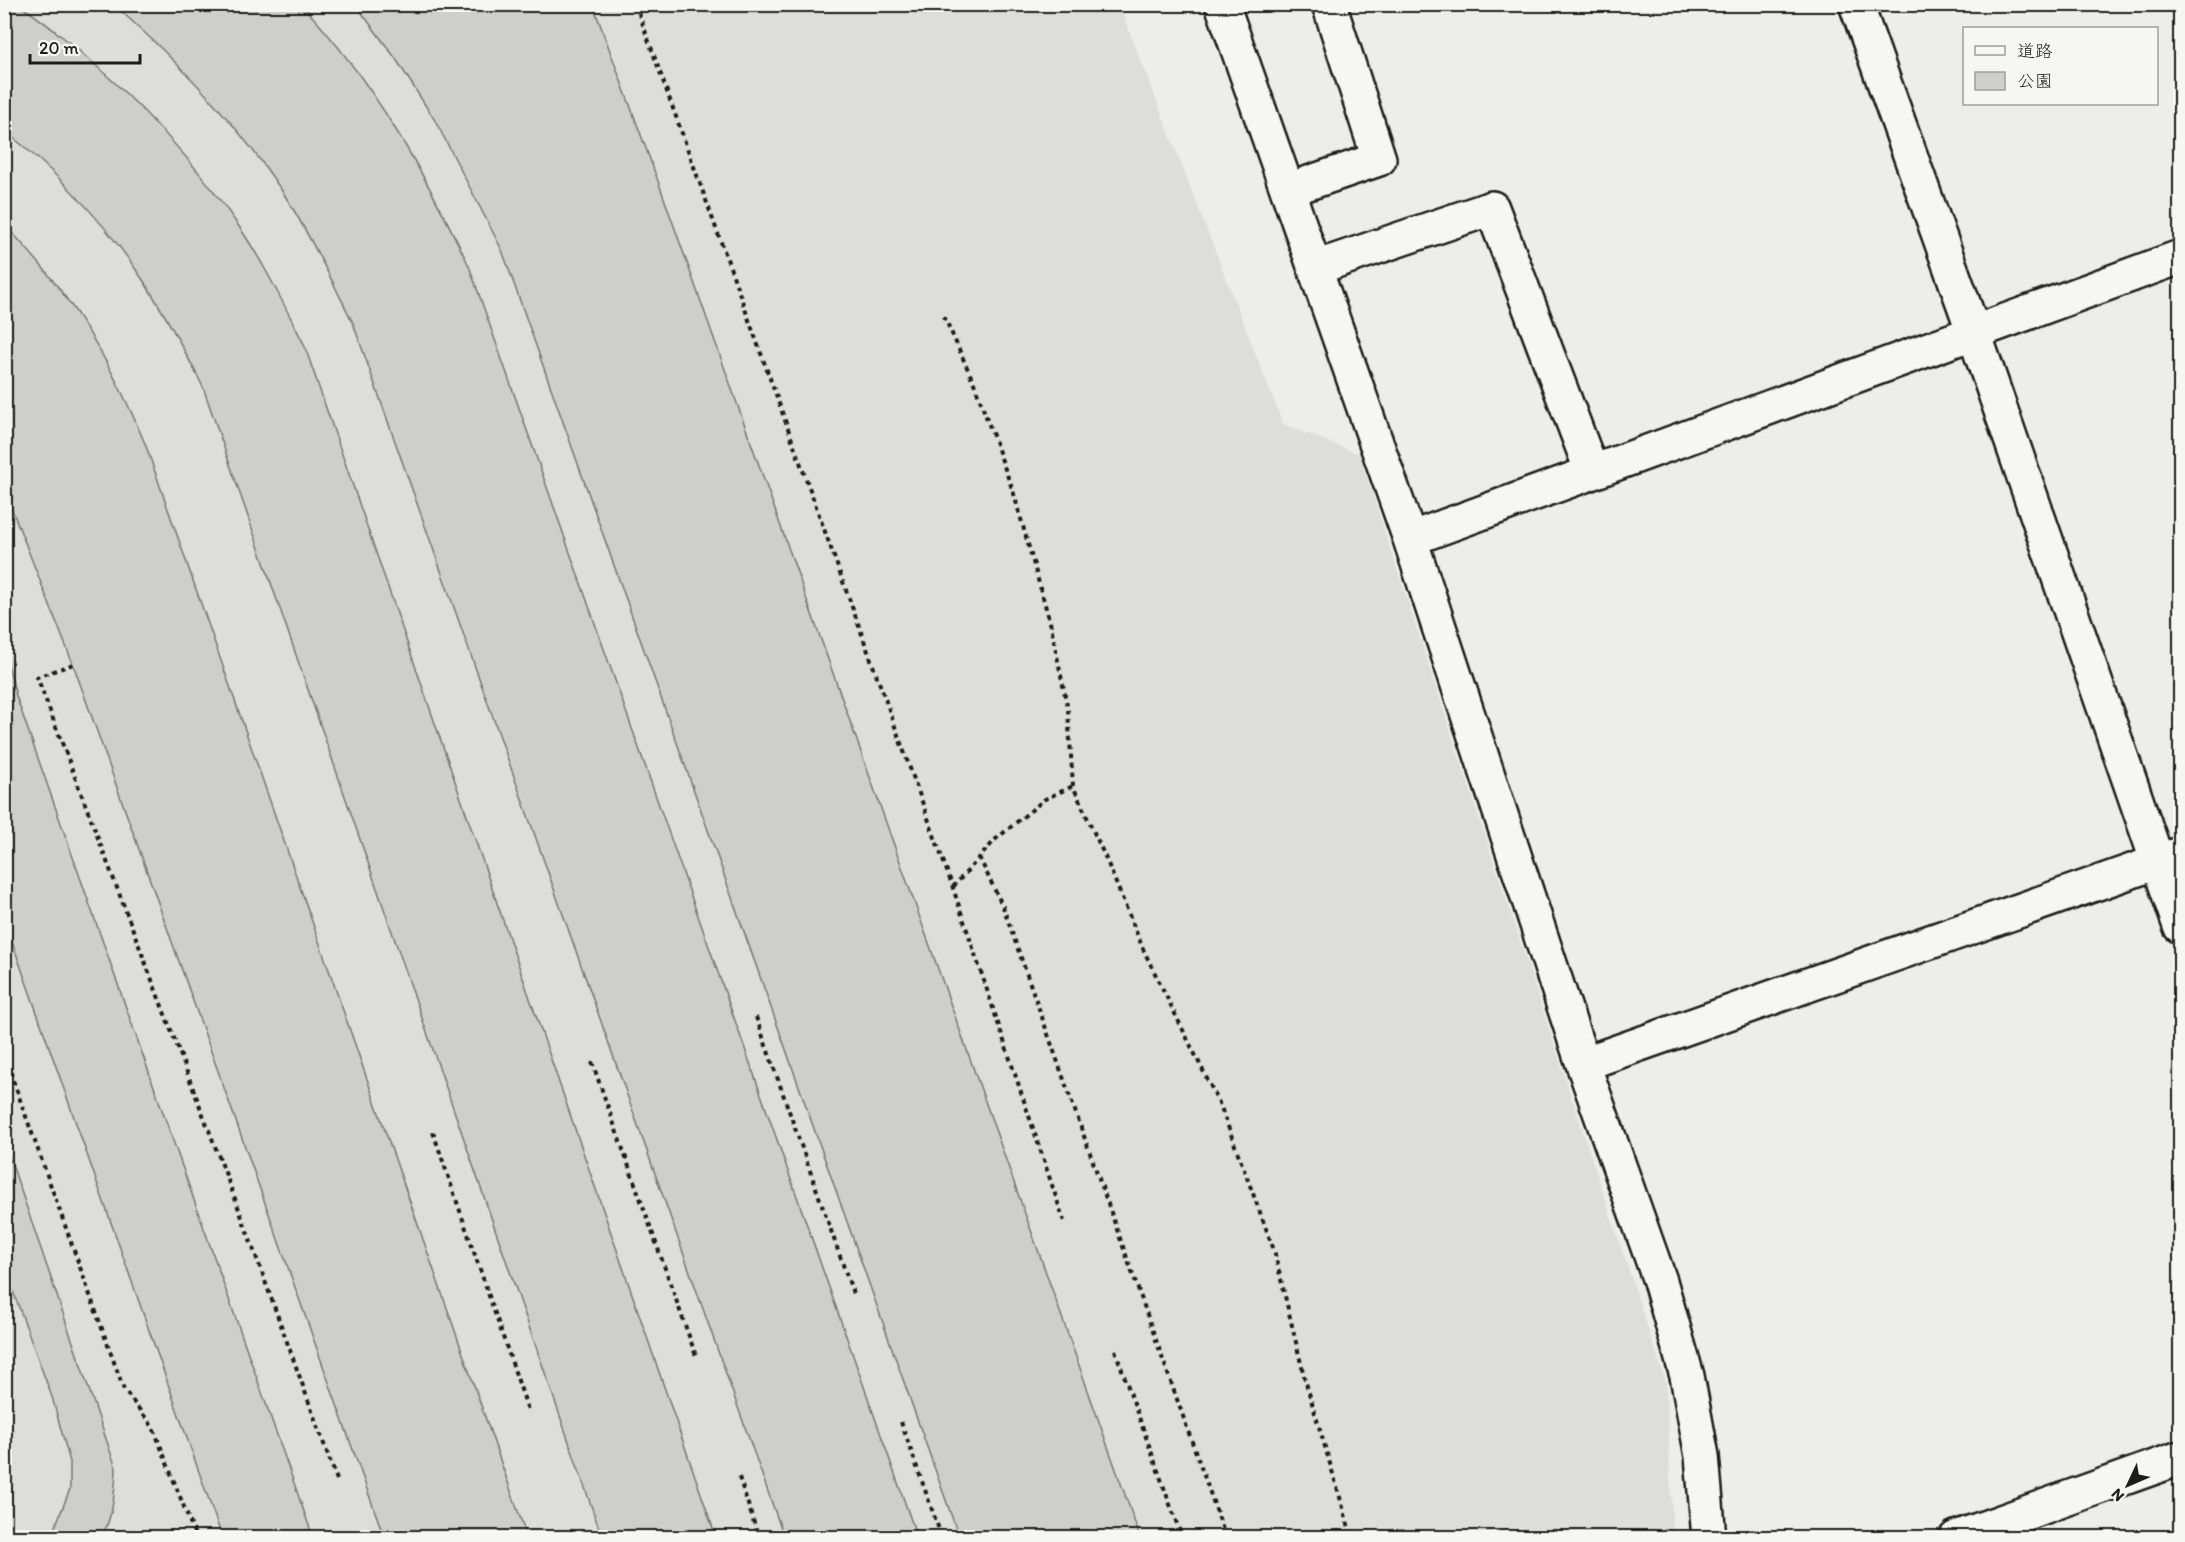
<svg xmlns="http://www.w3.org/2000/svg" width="2185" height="1542" font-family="Itim,'Klee One',sans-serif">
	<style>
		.built { fill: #ddddda }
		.green { fill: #cececb; stroke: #757574; stroke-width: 1.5 }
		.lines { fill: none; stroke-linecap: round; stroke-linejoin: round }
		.street-casing { stroke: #1c1c1c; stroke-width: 38 }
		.path { stroke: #1c1c1c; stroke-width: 4; stroke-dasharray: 4.5 4.5; stroke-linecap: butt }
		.street { stroke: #f6f6f2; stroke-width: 33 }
	</style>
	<rect width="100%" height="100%" fill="#edede9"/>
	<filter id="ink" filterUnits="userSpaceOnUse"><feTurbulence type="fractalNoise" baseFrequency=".0167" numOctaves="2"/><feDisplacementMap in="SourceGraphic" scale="12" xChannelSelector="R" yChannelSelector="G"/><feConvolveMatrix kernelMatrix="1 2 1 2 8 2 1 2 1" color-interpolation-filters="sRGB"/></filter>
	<g filter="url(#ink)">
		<path class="built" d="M5 5H1119L1283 424 1359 454 1666 1383 1673 1537 5 1538Z"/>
		<path class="green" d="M4 5C9 5 14 4 18 5 33 12 57 33 70 43 134 97 193 158 240 228 265 265 284 305 304 344L716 1537H602L203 387C185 351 166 316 145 283 108 226 58 173 5 131Z
			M114 5H302C373 81 424 172 469 266L917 1537H784L353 323C333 282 313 242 289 202 242 127 180 63 114 5Z
			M356 5H593L658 181 1140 1537H959L502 250 436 122 396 59Z
			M4 224C70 292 110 359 146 446L527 1537H384L73 664 5 492Z
			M5 652 16 696 313 1537H222L5 922Z
			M5 1144 116 1468C115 1493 113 1515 102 1537H47L55 1527 70 1489V1462L52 1397 5 1269Z"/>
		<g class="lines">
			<g class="street-casing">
				<path id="street" d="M1222 4 1410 539 1583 1064 1660 1281 1687 1376 1702 1456 1709 1538
					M1856 4 1974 333 2180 926
					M1288 190 1379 159 1329 4
					M1315 268 1492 208 1592 472
					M1410 539 2180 257
					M1583 1064 2180 854
					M1956 1538 2180 1458"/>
			</g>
			<path class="path" d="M639 4 638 11 953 888 1064 1221
				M944 316 974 383 1014 494 1051 626 1068 710 1073 786 1106 859 1144 951 1220 1105 1274 1250 1304 1376 1352 1538
				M73 664 37 677 240 1212 337 1480
				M979 857 1003 907 1226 1538
				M953 887 996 839 1045 799 1073 786
				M756 1017 854 1296
				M4 1055 124 1390 153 1427 196 1538
				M592 1062 696 1356
				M433 1132 528 1410
				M1115 1350 1182 1538
				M901 1422 942 1538
				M739 1477 759 1538"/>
			<use href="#street" class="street"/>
		</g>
	</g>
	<rect width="2185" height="1542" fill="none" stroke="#f6f6f2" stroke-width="24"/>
	<rect x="12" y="12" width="2161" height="1518" fill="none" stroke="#1c1c1c" stroke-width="2" filter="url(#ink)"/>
	<rect x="1963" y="27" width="195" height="78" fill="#f6f6f2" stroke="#9f9f9c" stroke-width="1.5"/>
	<rect x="1975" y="46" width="30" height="9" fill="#f6f6f2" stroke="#9f9f9c" stroke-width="1.5"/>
	<text x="2017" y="57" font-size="18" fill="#1c1c1c">道路</text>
	<rect x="1975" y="72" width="30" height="18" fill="#cececb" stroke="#9f9f9c" stroke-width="1.5"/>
	<text x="2017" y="87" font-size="18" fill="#1c1c1c">公園</text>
	<g transform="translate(2128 1485) rotate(226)" stroke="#f6f6f2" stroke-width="4.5" paint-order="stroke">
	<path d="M0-4.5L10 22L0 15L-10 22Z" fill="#1c1c1c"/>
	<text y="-9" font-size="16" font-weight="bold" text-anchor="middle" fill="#1c1c1c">N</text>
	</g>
	<path d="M30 54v9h110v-9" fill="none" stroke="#1c1c1c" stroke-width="3"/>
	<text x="39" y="54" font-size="18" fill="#1c1c1c" stroke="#f6f6f2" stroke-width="4.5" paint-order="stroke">20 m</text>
</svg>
